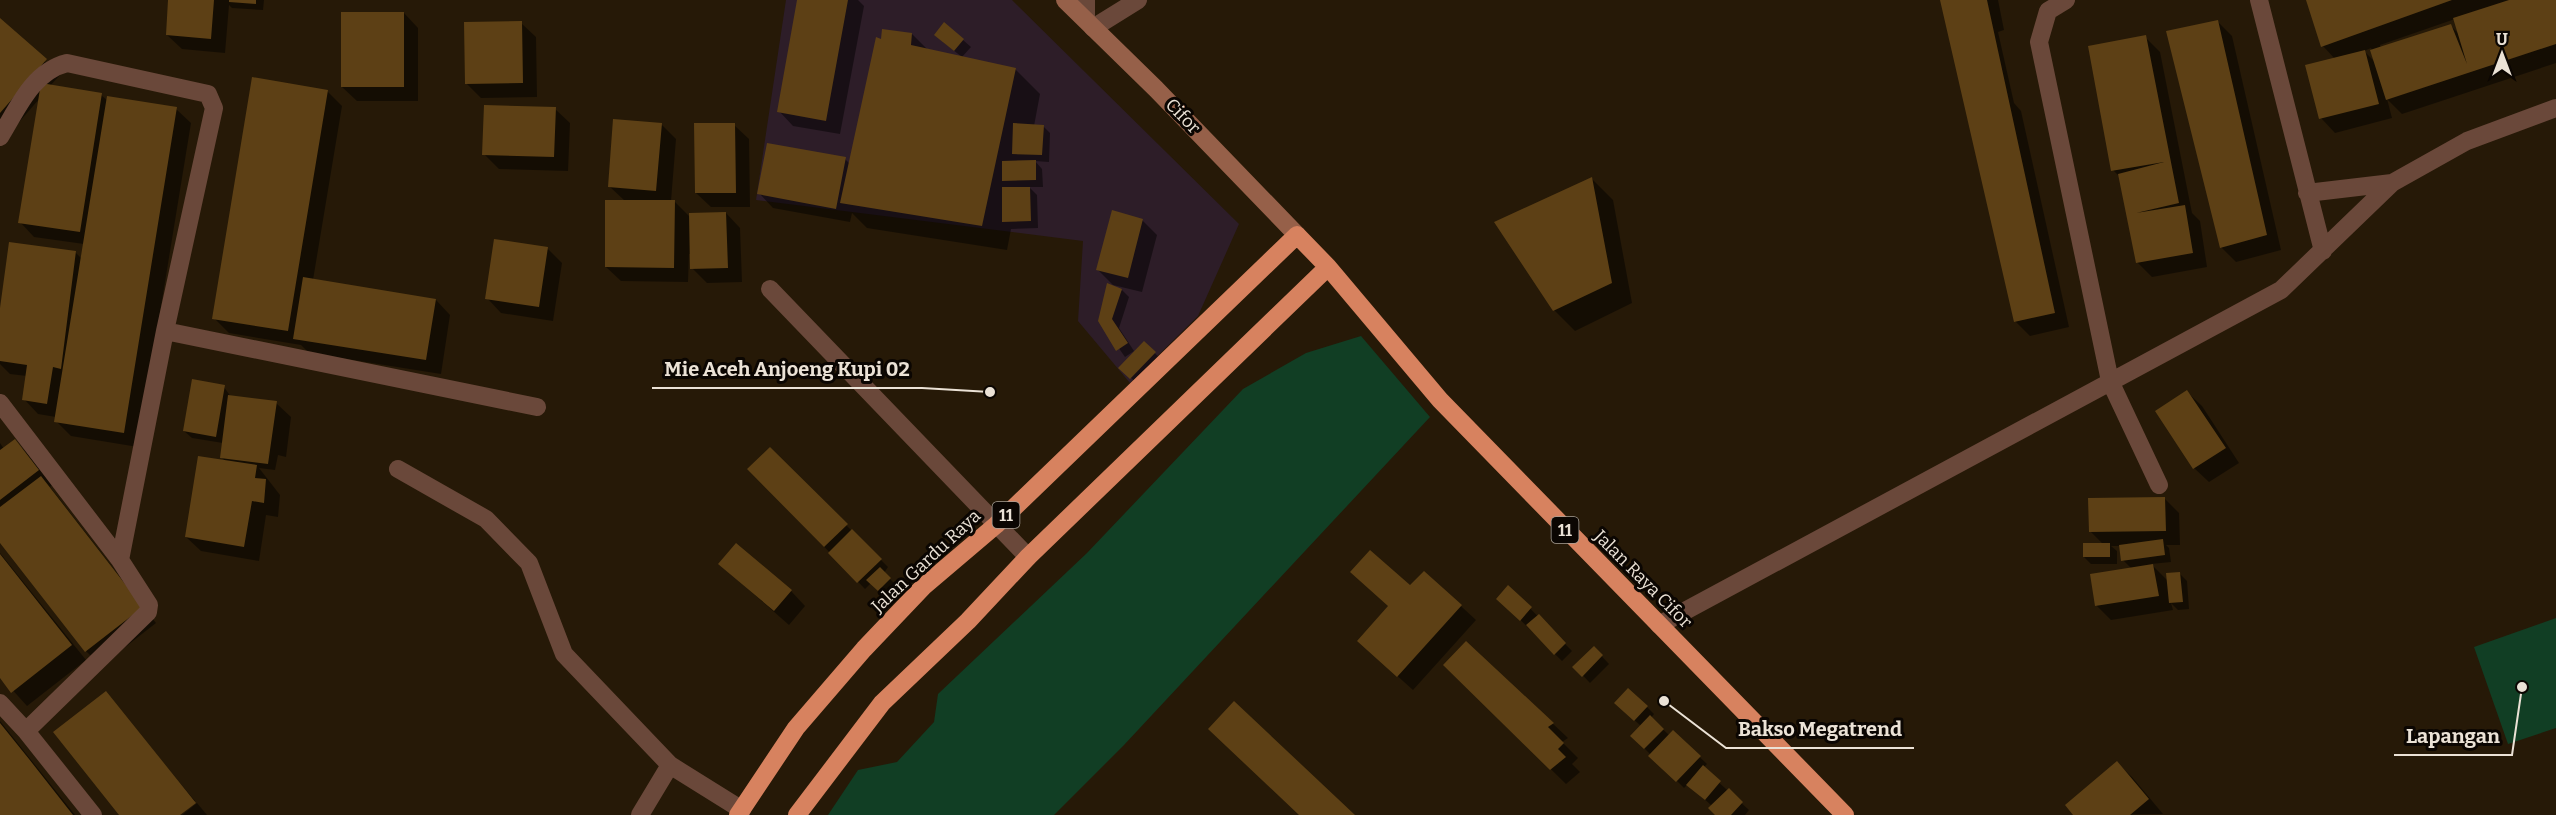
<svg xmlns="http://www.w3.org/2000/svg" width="2556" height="815" font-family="Bitter,serif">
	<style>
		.commercial { fill: #2d1d28 }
		.green { fill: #113e24 }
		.shadow { fill: #0007; fill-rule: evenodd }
		.building { fill: #5d4015 }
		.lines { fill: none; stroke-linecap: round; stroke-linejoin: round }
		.lane { stroke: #6a483a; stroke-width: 18 }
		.street { stroke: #6a483a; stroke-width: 18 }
		.secondary { stroke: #966049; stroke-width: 18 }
		.highway { stroke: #d7825f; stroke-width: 18 }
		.labels { text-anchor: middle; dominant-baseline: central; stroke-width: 6; stroke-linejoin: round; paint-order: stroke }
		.shield { fill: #0b0602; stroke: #a8a096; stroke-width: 1.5 }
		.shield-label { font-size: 16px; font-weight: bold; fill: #ebe2d6 }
		.street-label { font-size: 18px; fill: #ebe2d6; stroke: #0b0602 }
		.leader { fill: none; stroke: #ebe2d6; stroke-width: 2 }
		.callout-dot { fill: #ebe2d6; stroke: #0b0602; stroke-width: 2 }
		.callout-label { font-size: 20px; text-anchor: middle; font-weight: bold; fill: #ebe2d6; stroke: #0b0602; stroke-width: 6; stroke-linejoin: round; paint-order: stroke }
	</style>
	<rect width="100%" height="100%" fill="#261907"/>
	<path class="commercial" d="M786 0H1012L1239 224 1198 316 1130 383 1078 321 1083 241 756 200Z"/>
	<path class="green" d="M1361 336 1430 417 1124 745 1054 815H828L858 770 897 762 934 722 938 694 1087 553 1243 389 1306 353Z
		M2556 618V728L2508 744 2474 647Z"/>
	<path class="shadow" d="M170 0H264L263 10 232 8 229 5 225 53 182 49 167 35Z
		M798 0H858L864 6 840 134 793 126 779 111Z
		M1942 0H1998L2004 30 1998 32 2014 103 2021 111 2069 327 2030 336 2015 321Z
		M2308 0H2556V63L2402 114 2387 99 2392 118 2335 133 2321 118 2335 59 2323 46ZM2455 19 2459 34 2451 26 2381 48 2380 45ZM2371 48 2376 63 2364 51Z
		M404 13 418 28V101H357L342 87Z
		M0 20 60 75 50 86 101 95 108 101 176 109 191 123 138 447 71 436 56 421V417L38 414 24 399 27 376 10 374 0 364V321L75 252 82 259 84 244 34 237 20 222 40 98 0 144Z
		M2217 21 2232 36 2281 250 2236 262 2221 247Z
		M521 23 536 37 537 97 481 98 466 83Z
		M912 34 928 50 1015 69 1040 94 1034 126H1043L1050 133 1049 162 1035 161 1042 169 1043 187H1029L1037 195 1038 228 1011 229 1007 250 867 228 852 213 850 222 773 208 759 193 845 159 850 164 882 40Z
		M2145 37 2160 52 2192 213 2200 221 2207 267 2152 277 2137 262 2120 177 2113 170Z
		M963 40 971 47 962 57 943 42Z
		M327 91 342 106 313 280 436 300 450 315 441 374 309 353 301 345 229 333 214 318Z
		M555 109 570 123 568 171 499 169 484 154Z
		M662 125 676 139 671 201H674L691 218 726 213 740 228 742 282 707 283 692 268 691 254H689L688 282 621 281 606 267 625 201 609 186Z
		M734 125 749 139 750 207H711L696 193Z
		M1592 179 1613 200 1632 303 1575 331 1554 310Z
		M1142 220 1157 235 1142 292 1113 285 1097 269Z
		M548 249 562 263 553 321 501 313 487 298Z
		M1122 290 1129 297 1119 328 1134 351 1125 357 1099 320Z
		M1144 343 1162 360 1139 385 1120 368Z
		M224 387 231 397 276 403 291 417 286 457 278 455 275 470 259 468 280 495 278 517 266 515 259 561 201 551 186 537 225 461 221 457 223 443 192 438 184 431Z
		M2187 392 2202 406 2239 463 2209 482 2194 468Z
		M15 441 29 455 52 485 50 487 156 623 101 666 86 651 0 540V443L4 449Z
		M770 449 888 567 884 573 897 586 886 597 871 583 865 589 749 469Z
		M2165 499 2179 513 2180 545H2166L2169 548 2171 562 2151 564 2168 581 2179 573 2187 581 2189 609 2178 610 2171 603 2173 610 2111 620 2096 605 2132 569 2123 560 2121 546H2111L2117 551V564H2091L2084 557 2103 544 2090 531Z
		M0 553 86 660 27 706 0 676Z
		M720 564 791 591 805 606 789 625Z
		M1425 573 1476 620 1413 690 1374 655 1411 587Z
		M1509 587 1572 651 1562 661 1499 599Z
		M1467 643 1568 738 1562 742 1578 758 1572 764 1580 772 1566 784 1445 665Z
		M1594 648 1609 664 1590 683 1575 667Z
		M105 693 195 801 177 815H121Z
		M1647 707 1654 714 1651 718 1670 736 1673 732 1707 764 1703 768 1749 810 1745 815H1717L1712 806 1688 784 1684 788 1632 736 1641 726 1623 710Z
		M0 721 75 815H0Z
		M2117 763 2132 777 2163 814 2075 815Z
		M197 803 207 815H182Z"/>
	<path class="building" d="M168 0H214L211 39 166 35Z
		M229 0H256V4L229 2Z
		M797 0H848L826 121 777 112Z
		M1940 0H1987L2055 313 2014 322Z
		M2306 0H2452L2321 47Z
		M2509 0H2556V44L2386 100 2370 50 2451 24 2467 64 2453 18Z
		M341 12H404V87H341Z
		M0 18 47 59 0 113Z
		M2218 20 2267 235 2220 248 2166 31Z
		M522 21 523 83 465 84 464 22Z
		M944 22 964 39 954 51 934 35Z
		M882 29 912 33 911 45 1016 68 982 226 840 203 876 37 881 39Z
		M2146 35 2179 203 2136 213 2185 205 2193 253 2136 263 2118 174 2164 162 2111 171 2088 46Z
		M2365 50 2379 104 2319 119 2305 65Z
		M252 77 328 90 288 331 212 319Z
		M41 83 102 93 80 232 18 223Z
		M107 96 177 107 124 433 54 422Z
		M484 105 556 107 554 157 482 155Z
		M613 119 662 123 656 191 608 187Z
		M694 123H735L736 193H695Z
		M1013 123 1044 125 1042 155 1012 154Z
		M767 143 846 157 836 209 757 194Z
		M1036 160V180L1002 181V161Z
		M1592 177 1612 283 1553 311 1494 222Z
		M1002 187H1030L1031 221 1002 222Z
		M605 200H675L674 268 605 267Z
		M1112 210 1143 219 1128 278 1096 270Z
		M726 212 728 268 690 269 689 213Z
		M494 239 548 247 539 307 485 299Z
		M9 242 76 251 61 369 53 367 47 404 22 400 27 365 0 361V308Z
		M303 277 436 299 426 360 293 339Z
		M1107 283 1122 289 1112 319 1128 343 1116 351 1098 321Z
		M1144 341 1156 352 1130 379 1118 368Z
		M192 379 225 385 216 437 183 431Z
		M2187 390 2226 448 2193 469 2155 411Z
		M228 395 277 401 268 464 220 458Z
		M15 439 39 470 0 500V450Z
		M770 447 848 524 824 547 747 469Z
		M198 456 257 465 255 478 266 479 264 503 252 501 244 547 185 537Z
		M41 476 143 607 85 652 0 543V507Z
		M2165 497 2166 531 2089 532 2088 498Z
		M852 529 882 559 857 583 828 553Z
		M2163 539 2165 555 2121 561 2119 545Z
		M736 543 792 590 774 611 718 564Z
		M2083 543H2110V557H2083Z
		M1370 550 1410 585 1424 571 1462 605 1397 677 1357 641 1388 606 1350 572Z
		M0 554 72 645 11 693 0 678Z
		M2153 564 2159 596 2095 606 2090 574Z
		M880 567 891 578 878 591 866 580Z
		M2180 572 2183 602 2169 603 2166 573Z
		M1508 585 1532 607 1520 621 1496 599Z
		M1539 614 1566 643 1554 655 1526 625Z
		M1466 641 1554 723 1548 727 1564 743 1558 749 1566 757 1550 770 1443 665Z
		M1594 646 1603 655 1582 677 1572 667Z
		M1628 688 1648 706 1634 721 1614 703Z
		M106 691 196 803 180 815H119L53 732Z
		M1234 701 1355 815H1299L1208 729Z
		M1650 715 1664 729 1644 749 1630 736Z
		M0 723 29 759 73 815H0Z
		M1673 730 1701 756 1676 782 1648 756Z
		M2117 761 2149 799 2130 815H2073L2065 805Z
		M1703 765 1721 781 1705 800 1686 785Z
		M1729 788 1743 802 1731 815H1715L1708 808Z"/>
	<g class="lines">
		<path class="lane" d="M770 289 1028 557
			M398 469 486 519 529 563 564 654 670 765 640 815
			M670 765 742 810"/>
		<path class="street" d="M1086 0V20
			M2066 0 2048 11 2039 42 2110 381 2159 485
			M2259 0 2323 251
			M1093 28 1138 0
			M0 137C18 108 32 72 67 63L208 94 214 108 165 331 120 560
			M2307 193 2392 183
			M165 331 537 407
			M0 403 120 560 149 605 148 612 26 731
			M1659 625 2281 290 2392 183 2467 141 2556 108
			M0 703 26 731 93 815"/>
		<path class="secondary" d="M1065 0 1156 89 1297 235"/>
		<path class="highway" d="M738 815 796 728 864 649 923 587 996 525 1297 235 1328 267 1440 400 1845 815
			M797 815 882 703 968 621 1028 557 1328 267"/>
	</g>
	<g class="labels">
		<g class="shield">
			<rect x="992.5" y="502" width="27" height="26" rx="4.5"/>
			<rect x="1551.5" y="517" width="27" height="26" rx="4.5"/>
		</g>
		<g class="shield-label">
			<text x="1006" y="515">11</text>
			<text x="1565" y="530">11</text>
		</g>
		<g class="street-label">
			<text transform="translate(1183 116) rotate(46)">Cifor</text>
			<text transform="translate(926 561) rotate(-43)">Jalan Gardu Raya</text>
			<text transform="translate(1643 579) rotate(45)">Jalan Raya Cifor</text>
		</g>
	</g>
	<path class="leader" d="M990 392L922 388H652M1664 701L1726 748H1914M2522 687L2512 755H2394"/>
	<g class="callout-dot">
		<circle cx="990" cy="392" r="6"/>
		<circle cx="1664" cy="701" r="6"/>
		<circle cx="2522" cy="687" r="6"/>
	</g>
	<g class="callout-label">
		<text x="787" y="376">Mie Aceh Anjoeng Kupi 02</text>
		<text x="1820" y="736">Bakso Megatrend</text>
		<text x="2453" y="743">Lapangan</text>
	</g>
	<g transform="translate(2502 54)" stroke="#0b0602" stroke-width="4.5" paint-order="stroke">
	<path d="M0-4.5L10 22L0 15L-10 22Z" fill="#ebe2d6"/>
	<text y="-9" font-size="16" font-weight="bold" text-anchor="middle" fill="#ebe2d6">U</text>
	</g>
</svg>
